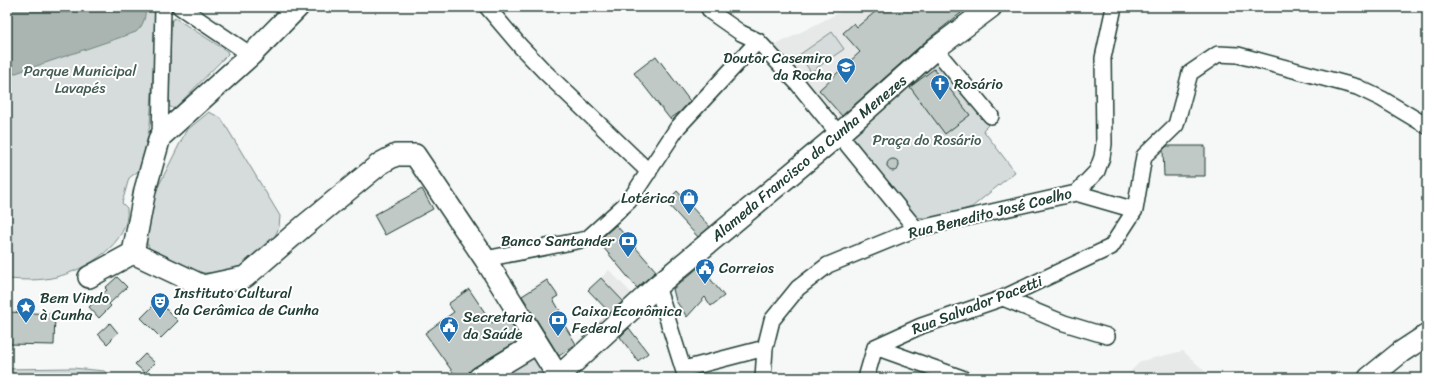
<svg xmlns="http://www.w3.org/2000/svg" width="1434" height="385" font-family="Sriracha,sans-serif">
	<style>
		.built { fill: #e6e9e8 }
		.green { fill: #d6dcdb; stroke: #7a8c88 }
		.water { fill: #aab5b1; stroke: #72857f }
		.building { fill: #c0c9c6; stroke: #1f3d34 }
		.lines { fill: none; stroke-linecap: round; stroke-linejoin: round }
		.street-casing { stroke: #1f3d34; stroke-width: 18 }
		.secondary-casing { stroke: #1f3d34; stroke-width: 24 }
		.street { stroke: #fff; stroke-width: 15 }
		.secondary { stroke: #fff; stroke-width: 21 }
		.labels { text-anchor: middle; dominant-baseline: central; stroke-width: 4; stroke-linejoin: round; paint-order: stroke }
		.poi-label { font-size: 15px; fill: #1f3d34; stroke: #fff; text-anchor: start }
		.park-label { font-size: 15px; fill: #445d55; stroke: #fff }
		.street-label { font-size: 15px; fill: #1f3d34; stroke: #fff }
	</style>
	<rect width="100%" height="100%" fill="#f6f7f7"/>
	<filter id="ink" filterUnits="userSpaceOnUse"><feTurbulence type="fractalNoise" baseFrequency=".025" numOctaves="2"/><feDisplacementMap in="SourceGraphic" scale="8" xChannelSelector="R" yChannelSelector="G"/><feConvolveMatrix kernelMatrix="1 2 1 2 8 2 1 2 1" color-interpolation-filters="sRGB"/></filter>
	<g filter="url(#ink)">
		<path class="built" d="M850 7H959L966 15 842 120 772 47Z
			M609 270 637 299 628 307 601 278Z
			M1183 351 1212 378H1124L1141 361Z"/>
		<path class="green" d="M7 7H157L150 125 141 169 129 178 122 203 127 208C131 243 86 270 56 277 40 281 23 280 7 279Z
			M175 18 227 51 228 54 174 109 169 106 171 21Z
			M832 32 844 49 811 72 799 55Z
			M935 60 989 124 983 130 1015 172 972 207 932 219 916 217 852 137 851 132Z
			M209 112 221 118 280 216 279 227 273 241 245 268 228 273H204L183 268 151 251 146 241 147 226 156 191 186 131Z
			M533 358 539 360 551 378H495L526 360Z
			M73 368 104 371 113 378H7V369Z"/>
		<path class="water" d="M7 7H146C145 18 144 25 136 32L7 76Z"/>
		<path class="building" d="M881 7H955L961 13 927 40 842 116 819 90 860 52 843 33 854 23 857 27Z
			M656 56 690 101 680 112 670 119 634 73Z
			M934 69 970 115 945 134 910 87Z
			M1167 146H1205V176H1164L1163 150Z
			M887 165a6 6 0 1 1 12 0a6 6 0 1 1-12 0Z
			M422 189 433 209 385 235 374 215Z
			M677 191 710 227 698 237 666 202Z
			M616 225 656 271 637 288 598 241Z
			M700 266 724 296 711 306 705 297 687 317 676 301 673 289Z
			M117 277 127 287 109 304 111 306 99 318 89 307 107 290 105 288Z
			M601 278 623 301 610 313 588 290Z
			M547 280 558 296 553 299 560 311 557 313 576 344 559 356 522 296Z
			M469 289 492 323 505 314 521 339 473 368 469 372 467 378H457L425 333 454 312 448 304Z
			M158 301 178 321 161 338 141 318Z
			M7 312 55 314 54 345 7 344Z
			M110 323 118 333 107 344 98 334Z
			M629 328 648 353 638 361 620 337Z
			M145 354 155 363 145 373 135 364Z"/>
		<g class="lines">
			<g class="street-casing">
				<path id="street" d="M180 7 251 55
					M487 7 521 47 545 72 649 172
					M708 7 711 12 741 33 758 41 798 84 916 229
					M935 49 991 116
					M160 137 163 7
					M1076 193 1135 210 1144 156 1176 125 1190 73 1218 54 1238 55 1357 87 1382 99 1427 126
					M485 259 587 239 629 201 678 127 758 41
					M657 286 686 378
					M1003 298 1064 323 1107 336
					M875 347 962 378
					M684 369 765 348
					M763 378 765 348 772 320 798 288 828 265 916 229 1076 193 1097 171 1102 157 1104 144 1103 58 1114 7
					M866 378 875 347 921 326 1003 298 1111 247 1135 210"/>
			</g>
			<g class="secondary-casing">
				<path id="secondary" d="M133 253 203 286 245 277 304 226 381 163 396 155H415L485 259 559 378
					M89 277 133 253 145 190 160 137 251 55 298 7
					M558 377 657 286 838 135 935 49 991 7
					M479 378 537 343
					M1369 378 1401 352 1427 335"/>
			</g>
			<use href="#street" class="street"/>
			<use href="#secondary" class="secondary"/>
		</g>
	</g>
	<defs>
		<g id="school-pin" transform="scale(1)"><path d="M0 17L-7.5 6A9.5 9.5 0 1 1 7.5 6Z" fill="#1f6fb2" stroke="#fff"/><path d="M0-5L7-2L0 1L-7-2ZM-4 1L0 2.5L4 1V4Q0 6-4 4Z" fill="#fff"/></g>
		<g id="church-pin" transform="scale(1)"><path d="M0 17L-7.5 6A9.5 9.5 0 1 1 7.5 6Z" fill="#1f6fb2" stroke="#fff"/><path d="M-1.2-6h2.4v3.5h3.3v2.4h-3.3V6h-2.4V-.1h-3.3v-2.4h3.3Z" fill="#fff"/></g>
		<g id="shop-pin" transform="scale(1)"><path d="M0 17L-7.5 6A9.5 9.5 0 1 1 7.5 6Z" fill="#1f6fb2" stroke="#fff"/><path d="M-5-2.5h2.3a2.7 3.5 0 0 1 5.4 0H5L5.5 6h-11ZM-1.5-2.5h3a1.5 2.3 0 0 0-3 0Z" fill="#fff"/></g>
		<g id="bank-pin" transform="scale(1)"><path d="M0 17L-7.5 6A9.5 9.5 0 1 1 7.5 6Z" fill="#1f6fb2" stroke="#fff"/><path d="M-6-4H6V4H-6ZM0-2.3a2.3 2.3 0 1 0 0 4.6a2.3 2.3 0 1 0 0-4.6Z" fill="#fff"/></g>
		<g id="civic-pin" transform="scale(1)"><path d="M0 17L-7.5 6A9.5 9.5 0 1 1 7.5 6Z" fill="#1f6fb2" stroke="#fff"/><path d="M-.6-6.5H3V-4.5H.6V-3L4-1V1h2V6H-6V1h2V-1L-.6-3ZM-1.2 2.5V6h2.4V2.5Z" fill="#fff"/></g>
		<g id="theatre-pin" transform="scale(1)"><path d="M0 17L-7.5 6A9.5 9.5 0 1 1 7.5 6Z" fill="#1f6fb2" stroke="#fff"/><path d="M-5-5.5Q0-4 5-5.5V0Q5 5 0 6Q-5 5-5 0ZM-3.3-2.5H-1v1.5H-3.3ZM1-2.5H3.3v1.5H1ZM-2.8 1Q0 5.5 2.8 1Z" fill="#fff"/></g>
		<g id="sight-pin" transform="scale(1)"><path d="M0 17L-7.5 6A9.5 9.5 0 1 1 7.5 6Z" fill="#1f6fb2" stroke="#fff"/><path d="M0-6L1.8-2.2L6-1.7L2.9 1.2L3.7 5.4L0 3.3L-3.7 5.4L-2.9 1.2L-6-1.7L-1.8-2.2Z" fill="#fff"/></g>
	</defs>
	<g fill-rule="evenodd">
		<use href="#school-pin" x="846" y="67"/>
		<use href="#church-pin" x="940" y="84"/>
		<use href="#shop-pin" x="689" y="198"/>
		<use href="#bank-pin" x="628" y="241"/>
		<use href="#civic-pin" x="705" y="268"/>
		<use href="#theatre-pin" x="160" y="302"/>
		<use href="#sight-pin" x="26" y="307"/>
		<use href="#bank-pin" x="558" y="320"/>
		<use href="#civic-pin" x="449" y="326"/>
	</g>
	<g class="labels">
		<g class="poi-label">
			<text x="832" y="58" text-anchor="end">Doutor Casemiro<tspan x="832" dy="17">da Rocha</tspan></text>
			<text x="954" y="84">Rosário</text>
			<text x="675" y="198" text-anchor="end">Lotérica</text>
			<text x="614" y="241" text-anchor="end">Banco Santander</text>
			<text x="719" y="268">Correios</text>
			<text x="174" y="293">Instituto Cultural<tspan x="174" dy="17">da Cerâmica de Cunha</tspan></text>
			<text x="40" y="298">Bem Vindo<tspan x="40" dy="17">à Cunha</tspan></text>
			<text x="572" y="311">Caixa Econômica<tspan x="572" dy="17">Federal</tspan></text>
			<text x="463" y="317">Secretaria<tspan x="463" dy="17">da Saúde</tspan></text>
		</g>
		<g class="park-label">
			<text x="80" y="71">Parque Municipal<tspan x="80" dy="17">Lavapés</tspan></text>
			<text x="927" y="140">Praça do Rosário</text>
		</g>
		<g class="street-label">
			<text transform="translate(809 158) rotate(-40)">Alameda Francisco da Cunha Menezes</text>
			<text transform="translate(990 213) rotate(-14)">Rua Benedito José Coelho</text>
			<text transform="translate(977 305) rotate(-21)">Rua Salvador Pacetti</text>
		</g>
	</g>
	<rect width="1434" height="385" fill="none" stroke="#fff" stroke-width="24"/>
	<rect x="12" y="12" width="1410" height="361" fill="none" stroke="#1f3d34" stroke-width="1.5" filter="url(#ink)"/>
</svg>
